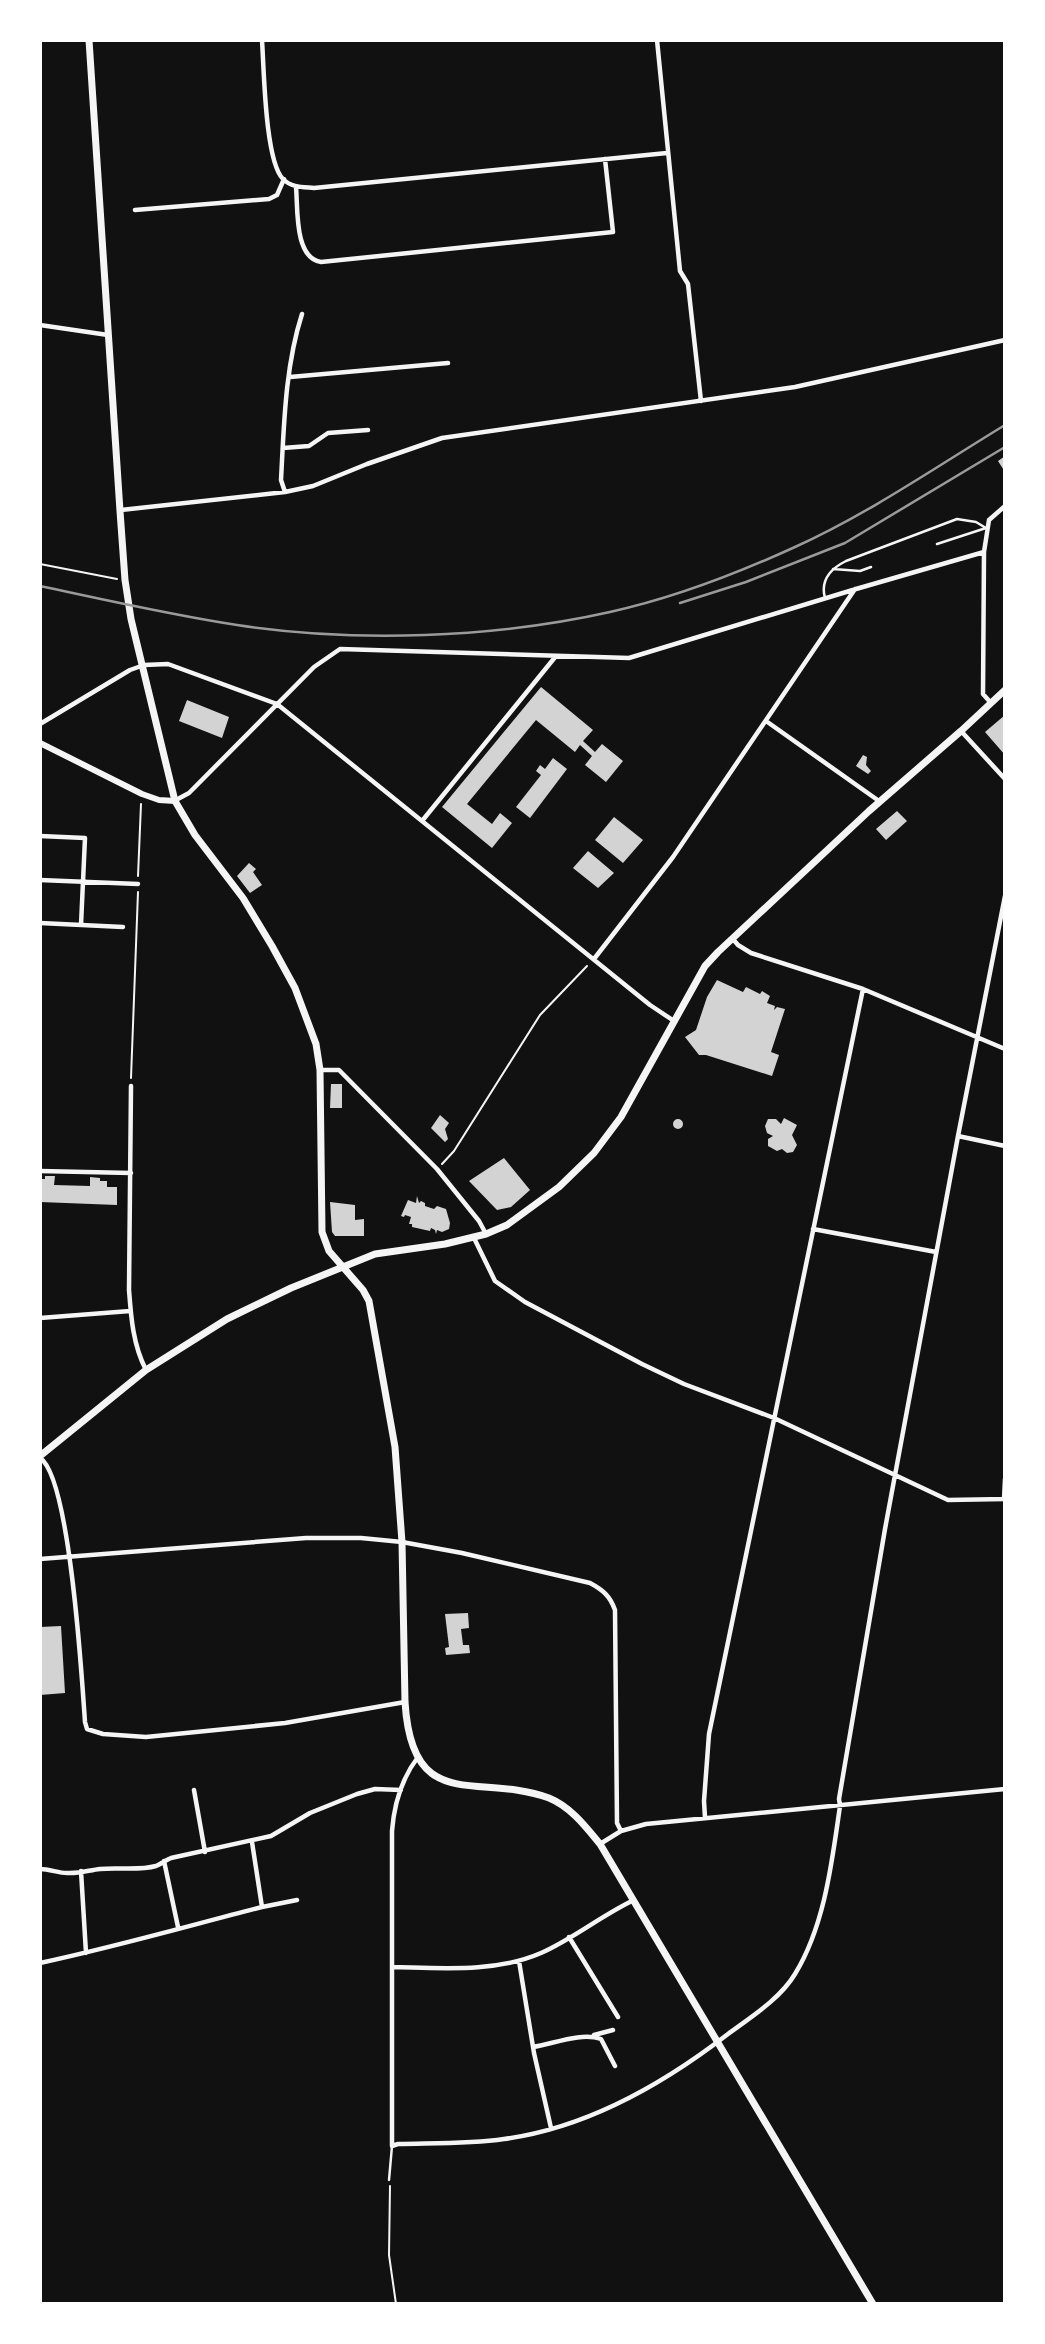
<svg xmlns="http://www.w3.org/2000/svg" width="1045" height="2344" font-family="Spectral,serif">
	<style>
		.building { fill: #d3d3d3 }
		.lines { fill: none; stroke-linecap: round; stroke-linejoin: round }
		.path { stroke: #f5f5f5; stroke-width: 2 }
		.service { stroke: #f5f5f5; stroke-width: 2.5 }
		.minor { stroke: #f5f5f5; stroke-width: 4.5 }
		.secondary { stroke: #f5f5f5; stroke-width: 6 }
		.primary { stroke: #f5f5f5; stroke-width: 7 }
		.rail { stroke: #9a9a9a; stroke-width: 2.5 }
	</style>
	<rect width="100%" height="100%" fill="#111"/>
	<path class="building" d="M1005 456V472L998 461Z
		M541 687 593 730 583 741 595 752 602 744 623 761 606 782 585 765 592 756 580 745 575 752 536 720 467 804 492 824 500 813 512 823 492 848 442 807Z
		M187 700 229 717 222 738 179 721Z
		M1005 715V755L985 732Z
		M863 755 867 757 866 765 871 771 868 774 856 766Z
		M553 758 567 769 530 818 516 807 541 775 536 771 540 765 545 769Z
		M897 811 907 821 886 840 876 829Z
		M614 817 643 840 623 863 595 840Z
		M588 851 614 873 598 888 573 868Z
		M249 863 256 869 253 872 262 885 250 893 237 876Z
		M717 980 743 992 746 987 760 994 762 991 770 996 767 1003 775 1006 774 1010 777 1007 785 1009 771 1052 779 1055 772 1076 706 1055H699L685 1037 696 1030 707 997Z
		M331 1084H342V1108H330Z
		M440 1115 449 1123 445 1129 448 1139 445 1142 431 1128Z
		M784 1118 797 1125 792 1135 797 1145 793 1152 787 1153 782 1149 777 1151 768 1146V1139L773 1136 767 1133 765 1126 768 1119H776L781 1124Z
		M673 1124a5 5 0 1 1 10 0a5 5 0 1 1-10 0Z
		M504 1158 530 1190 511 1207 497 1210 469 1181Z
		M45 1176H55L54 1185 90 1186V1177L100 1178V1181H107V1187H117V1205L40 1202V1179H45Z
		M417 1196 419 1203 421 1201 425 1203V1206L434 1209 437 1206 446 1209 450 1223 449 1229 442 1232 437 1230 436 1234 435 1230 431 1228 430 1231 412 1227V1224H409L411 1217 405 1215 404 1217 401 1216 408 1200 416 1203Z
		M330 1202 355 1205V1220L364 1219V1236H335L332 1232Z
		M468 1613 469 1628 461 1629 463 1645H469L470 1653 446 1655 445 1648 449 1647 445 1614Z
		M61 1626 65 1693 40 1695V1627Z"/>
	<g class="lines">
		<path class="path" d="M40 564 117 579
			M138 876 141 804
			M131 1078 138 892
			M442 1164 454 1151 540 1015 587 966
			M390 2186 389 2255 396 2304"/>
		<path class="service" d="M937 544 986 528
			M833 569 860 571 871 567
			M825 598C820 580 830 569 846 561L957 519 976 522 986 528
			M389 2180 392 2146"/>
		<path class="minor" d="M262 40C264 69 265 161 283 179 292 188 303 187 314 188L667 153
			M657 40 680 271 688 284 701 401
			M296 187C298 208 294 258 321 262L613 232 605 159
			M135 210 269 199 277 195 284 179
			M40 325 108 335
			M290 377 448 363
			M283 448 309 446 328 433 368 430
			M285 492 281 480C284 425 285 367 302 314
			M121 510 285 492 313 486 367 464 442 438 795 387 1005 340
			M991 703 983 694 984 552 989 520 1005 506
			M766 721 879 801
			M40 724 130 670 144 665 168 664 277 704 650 1005 674 1021
			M961 731 1005 779
			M176 800 189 793 314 667 340 649 629 658 856 589 984 552
			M422 821 556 656
			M40 836 85 838 81 925
			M40 880 138 884
			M40 923 123 927
			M732 938 738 945 751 953 863 989 1005 1049
			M594 959 673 857 855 589
			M320 1070H339L437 1169 479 1221 486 1234
			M131 1086 129 1290C131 1317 133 1345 146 1370
			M958 1136 1005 1146
			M40 1171 131 1173
			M813 1229 936 1252
			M474 1238 495 1281 525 1302 642 1364 684 1384 774 1418 948 1500 1005 1499
			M40 1318 130 1311
			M40 1458C70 1477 82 1680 85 1722L87 1729 103 1734 146 1737 285 1723 405 1702
			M1004 1499 1005 1479
			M40 1559 306 1538H361L402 1542 462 1553 590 1583C603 1590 610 1596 615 1610L617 1823 621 1831
			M418 1757C402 1778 394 1805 392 1831V2146L398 2144C433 2143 469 2144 504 2139 587 2128 662 2085 728 2034 751 2017 780 1999 795 1974 825 1925 832 1861 840 1806L839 1799 885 1529 958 1136 1005 896
			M194 1790 205 1852
			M705 1818 704 1801 709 1734 863 989
			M600 1844 621 1831 646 1824 1005 1789
			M164 1861 178 1927
			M40 1869C50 1869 58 1873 67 1873 78 1874 90 1870 100 1869 119 1867 138 1871 156 1866 161 1864 166 1860 171 1858L271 1836 310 1813 357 1794 375 1789 401 1790
			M81 1871 86 1953
			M262 1907 297 1900
			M569 1937 618 2017
			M519 1961 534 2053 551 2128
			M40 1963C115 1947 188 1926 262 1907L252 1842
			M392 1967C441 1968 495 1973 541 1953 573 1939 602 1915 634 1900
			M594 2035 613 2030
			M533 2047C553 2044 581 2032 601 2039L615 2066"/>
		<path class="secondary" d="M40 743 142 794 159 800 175 801"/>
		<path class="primary" d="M89 40 120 511 125 580 131 619 175 801 195 835 243 898 272 946 295 988 316 1044 320 1070 322 1232 329 1251 363 1290 369 1301 395 1447 402 1542 405 1702C412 1816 478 1772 549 1798 571 1807 586 1827 600 1844L873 2304
			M40 1456 146 1370 227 1319 291 1288 375 1254 445 1244 486 1234 507 1225 559 1187 594 1153 621 1117 705 966 718 952 869 811 961 731 1005 690"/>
		<path class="rail" d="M40 586C106 600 171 615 237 625 356 643 494 638 610 612 674 598 736 574 795 547 868 514 936 467 1005 425
			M680 603 746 582 845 543 1005 447"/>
	</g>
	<rect width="1045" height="2344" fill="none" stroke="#ffffff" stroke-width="84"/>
</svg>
